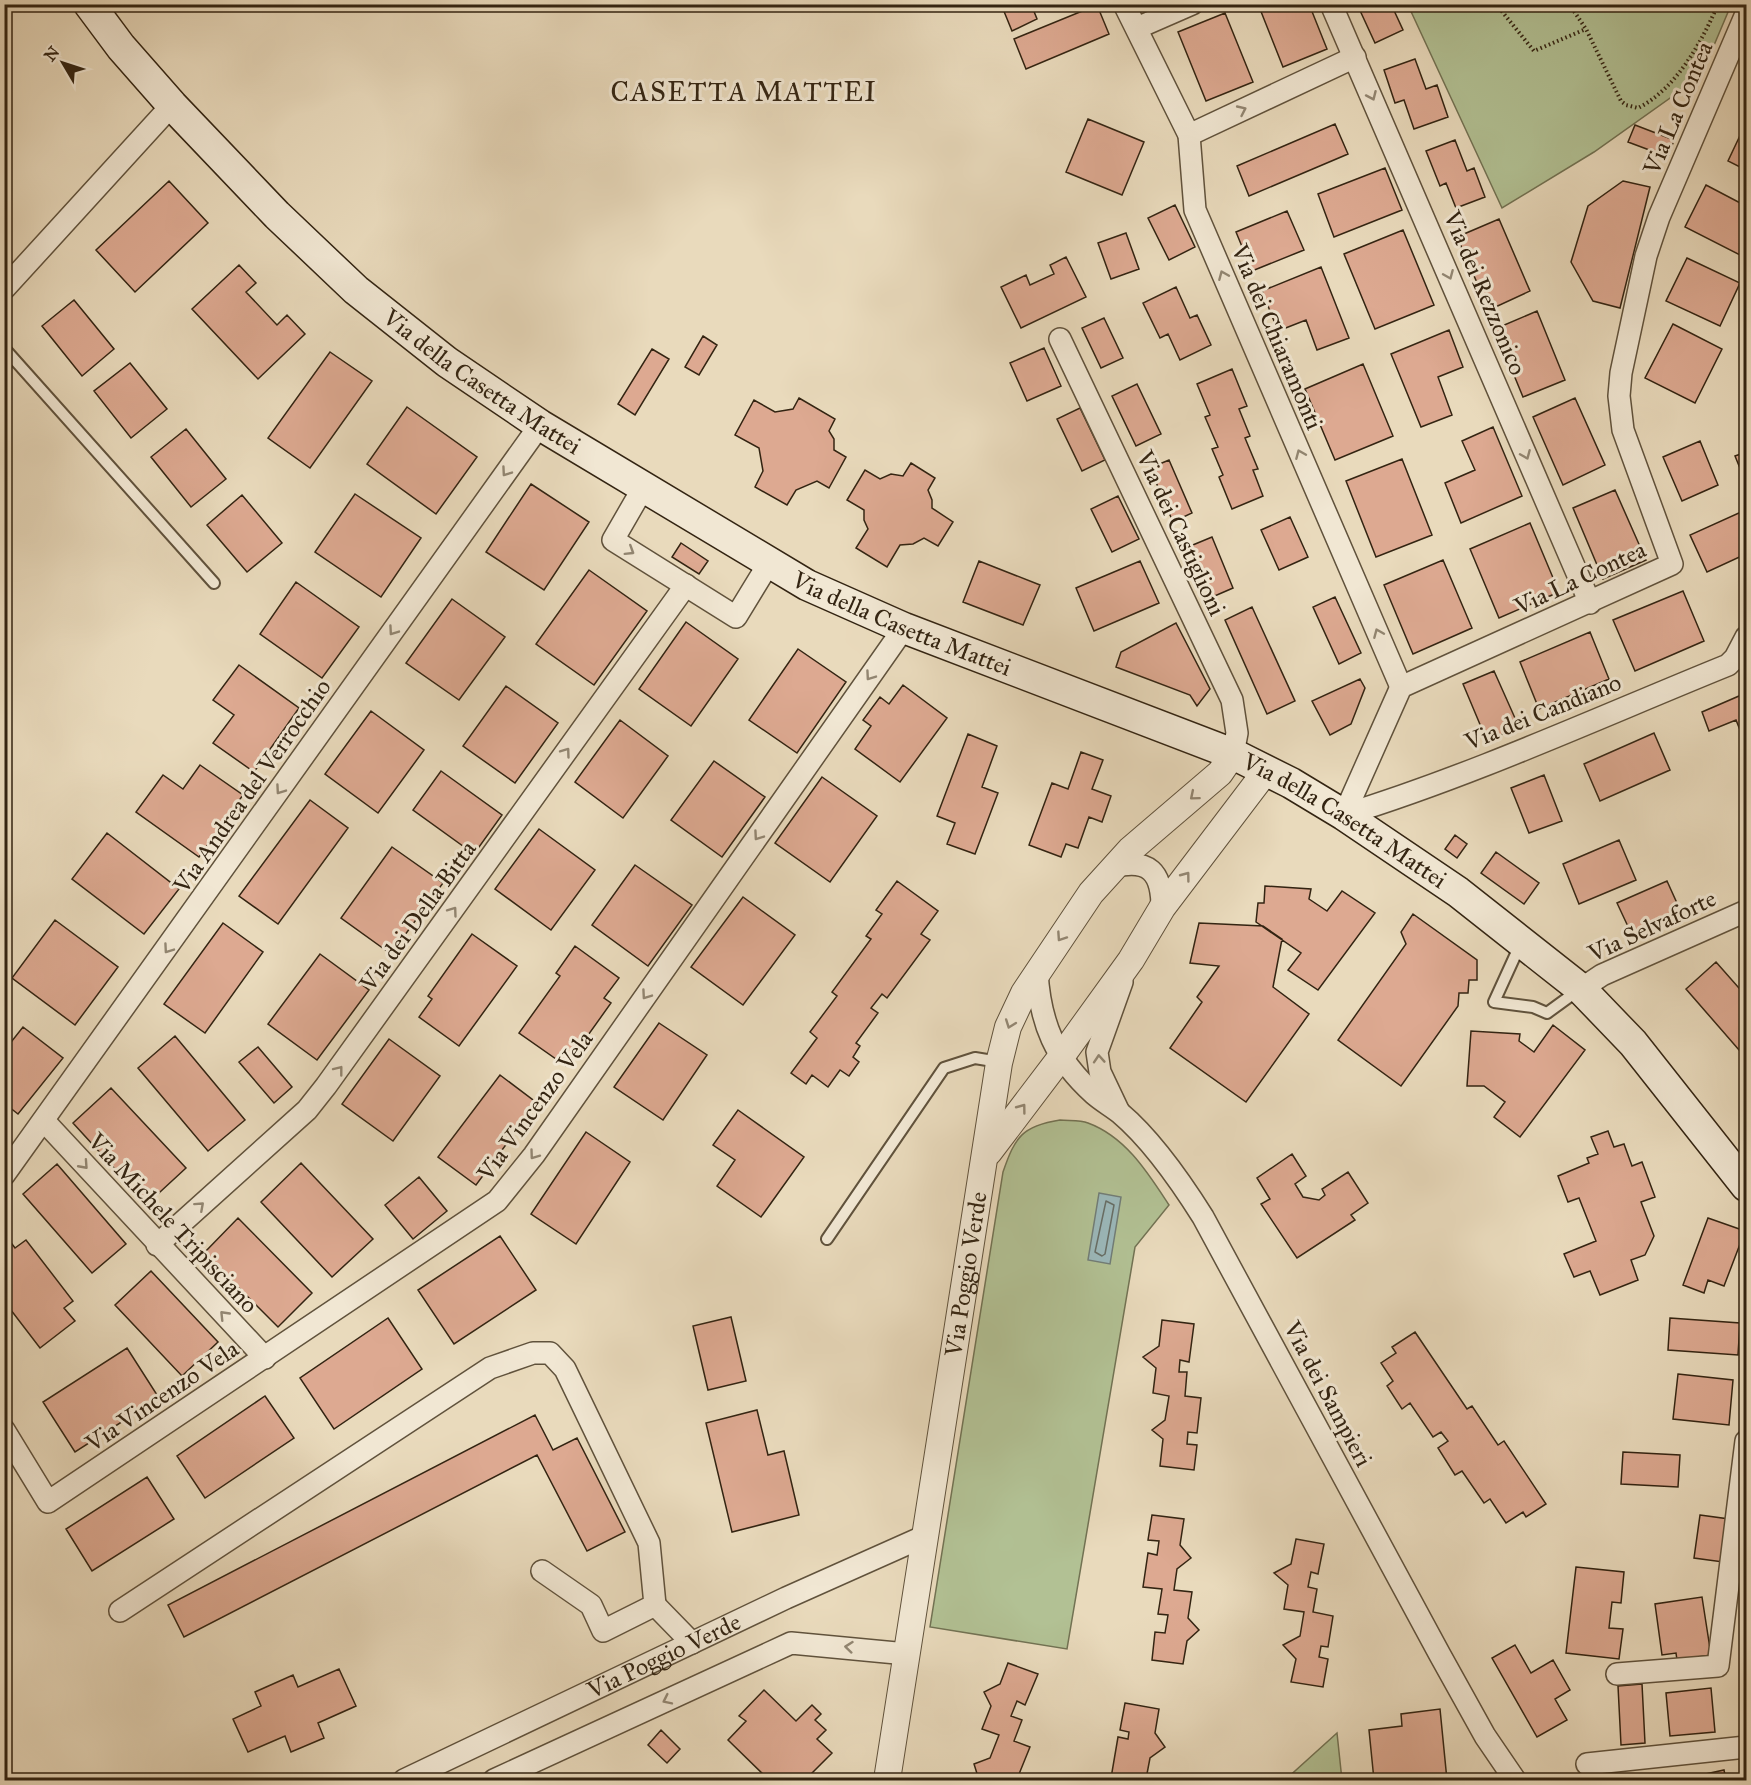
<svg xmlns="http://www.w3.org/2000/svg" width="1751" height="1785" font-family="'IM FELL Great Primer',serif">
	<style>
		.green { fill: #b2c194; stroke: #727253; stroke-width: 1.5 }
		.water { fill: #9bb8ba; stroke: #717d77; stroke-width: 1.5 }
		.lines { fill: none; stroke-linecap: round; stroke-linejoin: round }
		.shore { stroke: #676e66; stroke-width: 1.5 }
		.building { fill: #dda991; stroke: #332412; stroke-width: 1.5 }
		.service-casing { stroke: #60523c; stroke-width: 14 }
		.minor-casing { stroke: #60523c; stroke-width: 24 }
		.tertiary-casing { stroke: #60523c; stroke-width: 28 }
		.secondary-casing { stroke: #332412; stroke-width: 33 }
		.path { stroke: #332412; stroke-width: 4; stroke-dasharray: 1.5 3; stroke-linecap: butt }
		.service { stroke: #f1e7d3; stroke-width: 10 }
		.minor { stroke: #f1e7d3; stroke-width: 21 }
		.tertiary { stroke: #f1e7d3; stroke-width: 26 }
		.secondary { stroke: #f1e7d3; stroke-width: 30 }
		.oneway { stroke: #928672 }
		.labels { text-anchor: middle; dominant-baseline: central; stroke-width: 6; stroke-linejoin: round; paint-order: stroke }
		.street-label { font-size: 24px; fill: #332412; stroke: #f1e7d3 }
		.quarter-label { font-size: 27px; letter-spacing: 1.5px; fill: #332412; stroke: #f1e7d3 }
	</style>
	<rect width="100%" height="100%" fill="#e9dabc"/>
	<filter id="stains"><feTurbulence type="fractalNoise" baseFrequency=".00333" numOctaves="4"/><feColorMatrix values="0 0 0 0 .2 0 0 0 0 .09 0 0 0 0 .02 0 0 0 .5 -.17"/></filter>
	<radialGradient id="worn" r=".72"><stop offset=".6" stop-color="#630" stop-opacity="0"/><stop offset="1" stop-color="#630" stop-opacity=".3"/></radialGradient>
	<path class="green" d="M1408 5H1731L1701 76 1594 152 1502 208Z
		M1060 1120C1069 1121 1080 1120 1088 1123 1126 1137 1148 1173 1169 1205L1135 1247 1067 1649 930 1627 1003 1172C1015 1137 1022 1126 1060 1120Z
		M1337 1733 1342 1780H1285Z"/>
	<path class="water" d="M1099 1193 1121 1197 1110 1264 1088 1260Z"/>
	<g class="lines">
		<path class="shore" d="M1106 1201 1114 1205 1105 1254 1102 1256 1095 1252Z"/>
	</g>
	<path class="building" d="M1001 4H1031L1037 19 1012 31Z
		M1258 4H1309L1327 49 1283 67Z
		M1357 4H1391L1403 30 1375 43Z
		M1097 5 1109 34 1026 69 1014 39Z
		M1225 13 1253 82 1206 101 1178 32Z
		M1415 59 1426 89 1437 85 1448 117 1414 129 1404 100 1395 103 1384 70Z
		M1088 119 1144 142 1122 195 1066 172Z
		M1335 124 1348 154 1249 196 1237 166Z
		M1635 125 1674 140 1668 157 1628 142Z
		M1745 125 1746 126V170L1728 161Z
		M1455 140 1467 171 1474 168 1485 197 1456 208 1446 183 1440 186 1426 151Z
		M1385 168 1402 210 1334 237 1318 194Z
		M169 181 208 223 135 292 96 250Z
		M1623 181 1650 187 1620 308 1593 301 1571 262 1588 206Z
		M1706 185 1746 206V258L1685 227Z
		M1175 205 1195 247 1169 260 1148 218Z
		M1287 211 1304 250 1252 271 1236 232Z
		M1499 219 1530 291 1489 310 1457 237Z
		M1403 230 1434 305 1375 329 1344 254Z
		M1126 233 1139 269 1111 279 1098 243Z
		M1066 257 1086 297 1021 328 1001 287 1026 275 1030 285 1054 274 1050 265Z
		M1687 258 1740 283 1720 326 1666 301Z
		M239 265 256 283 246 292 277 325 287 315 305 334 258 379 192 309Z
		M1321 267 1349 338 1317 350 1306 320 1278 331 1262 291Z
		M1176 287 1190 318 1197 315 1211 345 1180 360 1168 334 1160 338 1143 303Z
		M74 300 114 349 82 376 42 326Z
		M1537 311 1565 380 1523 397 1495 329Z
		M1104 318 1123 358 1101 368 1082 328Z
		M1673 324 1722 349 1695 403 1645 378Z
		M1449 330 1463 367 1438 377 1452 415 1421 427 1391 354Z
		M703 336 717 345 699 375 685 367Z
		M1044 348 1061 386 1027 401 1010 363Z
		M652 349 669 359 635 415 618 404Z
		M330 352 372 381 310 468 268 438Z
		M130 363 167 409 131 438 94 391Z
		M1363 364 1393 436 1335 460 1305 389Z
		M1232 369 1247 406 1239 409 1250 436 1245 438 1258 469 1253 470 1263 496 1232 509 1219 477 1223 475 1212 449 1218 447 1205 417 1210 415 1197 384Z
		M1137 384 1161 434 1136 446 1112 396Z
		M799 398 835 419 829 431 834 439V450L846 457 829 488 817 481 796 490 787 505 755 487 763 471 759 448 735 435 754 400 775 412 793 409Z
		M1575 398 1605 465 1563 485 1533 417Z
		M407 407 477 457 436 514 367 464Z
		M1080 408 1105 460 1082 471 1057 419Z
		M1493 427 1522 496 1461 523 1445 483 1475 470 1462 441Z
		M186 429 226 479 191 507 151 457Z
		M1700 441 1718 485 1682 501 1663 457Z
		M1746 452V483L1735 456Z
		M1402 459 1432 535 1376 557 1346 481Z
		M1169 460 1192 513 1173 522 1150 468Z
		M911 463 935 478 928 490 932 500V508L953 522 938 546 924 538 913 544 900 545 887 567 856 548 868 529 864 520V510L847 500 865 470 880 479 891 474 903 476Z
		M531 484 589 522 544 590 486 552Z
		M1615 490 1646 560 1603 579 1573 508Z
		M355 494 421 538 381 597 315 552Z
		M242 495 282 543 247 572 207 525Z
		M1118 496 1139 539 1112 552 1091 509Z
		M1741 512 1746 524V554L1707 572 1690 535Z
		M1290 517 1308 557 1279 570 1261 530Z
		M1530 523 1559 592 1499 618 1470 549Z
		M1212 537 1233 588 1210 598 1188 547Z
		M681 543 708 561 699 574 672 557Z
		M1443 560 1472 628 1413 654 1384 585Z
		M979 561 1040 585 1023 625 963 602Z
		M1140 561 1159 603 1094 631 1076 588Z
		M589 570 647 611 594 685 536 644Z
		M296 582 359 627 322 678 260 634Z
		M1683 591 1704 641 1635 671 1613 620Z
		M1335 597 1361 653 1339 664 1313 607Z
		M452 599 505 637 459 700 406 663Z
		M1252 607 1295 701 1267 714 1225 620Z
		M686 622 738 659 691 726 639 689Z
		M1176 623 1210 689 1197 706 1190 695 1116 667 1121 652Z
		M1590 632 1609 679 1539 709 1520 662Z
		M798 649 846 682 797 753 749 720Z
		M239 665 299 708 254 772 213 743 234 715 213 700Z
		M1494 671 1519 727 1487 741 1463 684Z
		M1360 679 1365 688 1351 724 1330 735 1312 701Z
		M903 685 947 718 900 782 855 749 871 726 863 720 880 697 889 704Z
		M506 686 558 723 515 783 463 746Z
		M1746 693V733L1742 735 1736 720 1709 731 1702 712Z
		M371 711 424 750 378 813 325 774Z
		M620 720 668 756 623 818 575 782Z
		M1654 733 1670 770 1600 801 1584 764Z
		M968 734 997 746 982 787 998 793 975 854 947 844 955 823 937 816Z
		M1081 752 1103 760 1092 789 1111 796 1102 822 1089 817 1078 848 1066 844 1061 857 1029 845 1052 783 1068 789Z
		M714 761 765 797 722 857 671 820Z
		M200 765 243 795 199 857 136 812 163 775 183 789Z
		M441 771 502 815 474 854 413 810Z
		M1544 775 1562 821 1529 833 1511 788Z
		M822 777 877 816 830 882 775 843Z
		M310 800 348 828 278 924 239 896Z
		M539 829 595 870 551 930 495 889Z
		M107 833 179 889 144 934 72 879Z
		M1455 835 1467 844 1457 858 1445 849Z
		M1619 840 1636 880 1579 904 1563 864Z
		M392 847 443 883 391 954 341 918Z
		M1496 852 1539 883 1524 904 1481 873Z
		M635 865 692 905 648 966 592 925Z
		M897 881 938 911 921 934 930 940 887 998 882 994 871 1008 878 1013 856 1043 860 1046 853 1057 859 1062 849 1076 840 1070 828 1087 812 1075 806 1084 791 1073 817 1038 810 1032 837 996 832 992 871 939 866 936 882 914 876 910Z
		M1667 881 1681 912 1632 935 1617 903Z
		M1265 886 1311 889 1309 899 1327 911 1342 891 1375 913 1318 990 1288 970 1301 953 1256 922 1258 903H1264Z
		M743 897 795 935 743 1005 691 967Z
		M1413 914 1477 960V980H1469L1468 993H1459L1458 1006 1401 1086 1338 1040 1406 944 1401 932Z
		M55 920 118 967 75 1025 12 978Z
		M223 923 263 952 205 1033 164 1004Z
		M1199 923 1263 926 1282 939 1273 987 1309 1014 1246 1102 1170 1048 1202 1002 1197 997 1219 966 1190 963Z
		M472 934 517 966 459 1046 419 1017 432 999 428 996Z
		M575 946 619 978 604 998 611 1003 566 1066 519 1033 560 976 556 973Z
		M320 954 369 990 317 1060 268 1024Z
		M1716 962 1746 996V1058L1686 989Z
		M659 1023 707 1055 663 1120 614 1087Z
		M1553 1025 1585 1050 1520 1137 1494 1117 1505 1102 1484 1086H1467L1471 1031 1520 1034 1519 1041 1534 1052Z
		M23 1027 63 1058 18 1114 4 1103V1043L8 1046Z
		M175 1036 245 1120 208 1151 138 1068Z
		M389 1039 440 1076 393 1141 342 1104Z
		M258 1047 292 1087 274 1103 239 1062Z
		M500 1075 537 1103 476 1185 438 1157Z
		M111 1088 186 1168 147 1204 73 1123Z
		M738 1110 804 1157 761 1217 717 1186 735 1160 713 1145Z
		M1608 1131 1614 1147 1624 1144 1632 1166 1642 1162 1655 1197 1641 1202 1654 1236 1645 1255 1631 1260 1638 1280 1600 1295 1590 1271 1574 1277 1564 1254 1596 1241 1579 1198 1568 1202 1558 1176 1589 1163 1587 1158 1598 1154 1591 1137Z
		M586 1132 630 1162 576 1244 531 1214Z
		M1292 1154 1306 1176 1295 1184 1303 1197 1319 1200 1325 1195 1322 1189 1348 1172 1368 1203 1351 1215 1355 1220 1297 1258 1261 1204 1270 1199 1257 1178Z
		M301 1163 373 1239 332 1277 261 1202Z
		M57 1164 126 1244 92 1273 23 1194Z
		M419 1177 447 1211 413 1239 385 1205Z
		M238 1218 312 1293 278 1327 204 1253Z
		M1708 1218 1745 1231 1724 1286 1708 1280 1704 1293 1683 1285Z
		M6 1236 15 1248 26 1240 73 1301 64 1308 75 1321 40 1348 4 1301Z
		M500 1236 536 1290 454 1344 418 1290Z
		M151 1271 218 1342 182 1376 115 1305Z
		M1743 1277H1746V1304L1740 1303Z
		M731 1317 746 1381 708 1390 693 1326Z
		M388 1318 422 1369 334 1429 300 1378Z
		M1670 1318 1740 1323 1738 1355 1668 1350Z
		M1162 1320 1194 1324 1189 1362 1180 1360 1179 1372H1187L1185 1396 1201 1398 1197 1433 1188 1432 1187 1444 1197 1445 1194 1470 1160 1466 1163 1439 1152 1430 1165 1420 1169 1396 1153 1393 1156 1368 1143 1357 1159 1346Z
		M1415 1332 1467 1409 1472 1406 1498 1445 1504 1441 1546 1504 1526 1517 1523 1512 1506 1523 1490 1499 1484 1503 1462 1471 1455 1475 1438 1448 1448 1441 1441 1432 1433 1437 1410 1403 1402 1409 1387 1386 1393 1381 1381 1363 1396 1353 1392 1347Z
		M127 1348 159 1398 75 1452 43 1402Z
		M1678 1374 1733 1380 1729 1425 1673 1419Z
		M265 1396 294 1438 205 1498 177 1456Z
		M757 1410 768 1455 784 1451 799 1515 732 1532 706 1423Z
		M535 1415 553 1450 577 1438 625 1532 587 1551 537 1455 184 1637 168 1605Z
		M1623 1452 1680 1455 1678 1487 1621 1484Z
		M147 1477 174 1519 92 1571 66 1529Z
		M1152 1515 1184 1519 1180 1545 1191 1558 1177 1569 1174 1590 1192 1592 1188 1618 1199 1630 1187 1641 1183 1664 1152 1660 1155 1632 1165 1633 1168 1615 1158 1614 1162 1589 1143 1587 1148 1553 1157 1555 1159 1541 1148 1540Z
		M1700 1515 1729 1519 1723 1562 1694 1558Z
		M1296 1539 1324 1544 1318 1574 1311 1572 1308 1587 1317 1589 1313 1612 1333 1616 1328 1647 1321 1646 1319 1657 1328 1659 1323 1687 1291 1682 1296 1659 1283 1645 1300 1636 1304 1612 1284 1609 1288 1585 1274 1573 1291 1564Z
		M1576 1567 1624 1572 1621 1603 1612 1602 1609 1628 1623 1629 1619 1659 1566 1653Z
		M1702 1597 1711 1655 1677 1660 1676 1653 1662 1655 1655 1604Z
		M1515 1645 1531 1673 1553 1660 1570 1690 1555 1699 1567 1720 1537 1737 1492 1658Z
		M1008 1663 1038 1674 1025 1705 1017 1701 1011 1716 1022 1720 1014 1741 1030 1747 1017 1779 1008 1775 1006 1780H979L974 1764 990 1758 999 1735 982 1729 991 1706 984 1692 1000 1684Z
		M339 1669 356 1706 318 1723 324 1738 291 1752 285 1736 248 1752 233 1719 261 1706 255 1692 293 1675 298 1687Z
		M1642 1684 1645 1743 1621 1745 1618 1686Z
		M1711 1688 1715 1732 1670 1736 1666 1693Z
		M764 1690 796 1721 812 1705 821 1714 815 1720 826 1730 817 1739 832 1753 805 1780H769L728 1740 746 1721 739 1716Z
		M1125 1703 1159 1709 1155 1733 1165 1747 1150 1758 1146 1779 1152 1780 1111 1778 1118 1737 1128 1739 1129 1732 1120 1730Z
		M1440 1709 1447 1780H1374L1369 1730 1402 1726 1401 1714Z
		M661 1730 680 1749 667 1763 648 1745Z
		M1724 1770 1726 1780H1684L1683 1779Z"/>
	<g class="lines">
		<g class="service-casing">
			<path id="service" d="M4 348 214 583
				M1520 945 1494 1002 1533 1007 1547 1013 1580 989
				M827 1239 944 1068 975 1058 999 1062"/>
		</g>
		<g class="minor-casing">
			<g id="minor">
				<path d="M1124 4 1189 135 1195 210 1401 687"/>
				<path d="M1331 4 1590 603"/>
				<path d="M1137 28 1192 4"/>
				<path d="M1189 135 1355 57"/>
				<path d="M4 289 172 105"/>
				<path d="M1060 339 1232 700 1237 733 1233 754"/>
				<path d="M643 488 613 540 736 617 769 563"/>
				<path d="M1344 815 1401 687 1672 564 1623 430 1619 396 1621 373 1646 256 1659 217 1746 14"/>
				<path d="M1344 815C1474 775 1602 716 1728 665L1735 658 1746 637"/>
				<path d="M1113 867C1149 858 1162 872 1162 908"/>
				<path d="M1037 972C1040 1023 1055 1059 1094 1094 1102 1101 1111 1106 1120 1113 1152 1140 1181 1182 1203 1217L1440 1655 1485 1736 1515 1780"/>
				<path d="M1581 989 1602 975 1746 911"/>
				<path d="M1118 1110 1100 1072 1097 1052 1122 982"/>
				<path d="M45 1122 265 1358"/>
				<path d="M4 1175 540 425"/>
				<path d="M157 1245 307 1110 326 1086 686 585"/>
				<path d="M4 1430 48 1502 497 1201 534 1155 904 628"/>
				<path d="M655 1605 692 1643"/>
				<path d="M120 1611 490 1368 533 1353H550L565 1369 649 1543 655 1605 603 1631 591 1605 542 1571"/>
				<path d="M1617 1674 1718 1666 1746 1441"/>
				<path d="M1587 1764 1746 1747"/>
				<path id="s1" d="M404 1780 786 1598 925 1536"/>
				<path d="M494 1780 791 1643 907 1654"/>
			</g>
		</g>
		<g class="tertiary-casing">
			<g id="tertiary">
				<path d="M989 1152 1061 1057 1131 960 1162 908 1266 771"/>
				<path id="s2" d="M887 1780 999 1063 1008 1027 1024 993 1091 893 1130 850 1220 773 1233 754"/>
			</g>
		</g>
		<g class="secondary-casing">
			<g id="secondary">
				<path id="s3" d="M89 4 121 47 172 105 277 215 356 290 447 362 540 425 807 585 904 628 1233 754 1291 783 1344 815 1458 892 1581 989 1633 1043 1746 1186"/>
			</g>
		</g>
		<path class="path" d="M1496 4 1534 51 1586 29
			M1569 4 1586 29 1621 101 1626 105 1638 108C1676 89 1702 42 1718 4"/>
		<use href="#service" class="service"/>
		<use href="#minor" class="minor"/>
		<use href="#tertiary" class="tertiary"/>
		<use href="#secondary" class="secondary"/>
	</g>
	<defs><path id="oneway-chevron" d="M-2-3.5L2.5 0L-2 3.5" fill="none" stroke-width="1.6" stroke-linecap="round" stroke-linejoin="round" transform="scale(1.5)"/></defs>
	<g class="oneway">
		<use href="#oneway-chevron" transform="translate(1372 96) rotate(66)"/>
		<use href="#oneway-chevron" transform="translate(1242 110) rotate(-25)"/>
		<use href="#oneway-chevron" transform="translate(1223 275) rotate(-113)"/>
		<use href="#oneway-chevron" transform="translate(1449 275) rotate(67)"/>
		<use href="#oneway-chevron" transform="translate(1300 454) rotate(-113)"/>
		<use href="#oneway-chevron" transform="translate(1526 455) rotate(67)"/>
		<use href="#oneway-chevron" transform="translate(506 472) rotate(125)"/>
		<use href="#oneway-chevron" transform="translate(630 551) rotate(32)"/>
		<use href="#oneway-chevron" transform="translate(393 631) rotate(125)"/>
		<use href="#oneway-chevron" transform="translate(1378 633) rotate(-113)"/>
		<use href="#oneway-chevron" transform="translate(870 676) rotate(125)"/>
		<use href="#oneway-chevron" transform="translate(566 752) rotate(-54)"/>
		<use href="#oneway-chevron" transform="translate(280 790) rotate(125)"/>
		<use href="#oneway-chevron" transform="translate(1194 796) rotate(140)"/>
		<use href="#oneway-chevron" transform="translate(758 836) rotate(125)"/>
		<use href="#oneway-chevron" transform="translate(1186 876) rotate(-53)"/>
		<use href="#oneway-chevron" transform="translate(453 911) rotate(-54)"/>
		<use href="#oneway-chevron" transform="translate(1061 937) rotate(124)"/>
		<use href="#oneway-chevron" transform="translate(168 949) rotate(125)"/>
		<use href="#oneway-chevron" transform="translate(646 995) rotate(125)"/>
		<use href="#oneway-chevron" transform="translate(1010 1024) rotate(110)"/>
		<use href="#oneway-chevron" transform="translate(1099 1059) rotate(-94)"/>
		<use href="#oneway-chevron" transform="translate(339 1070) rotate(-52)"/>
		<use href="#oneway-chevron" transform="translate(1022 1108) rotate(-53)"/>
		<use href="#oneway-chevron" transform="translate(534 1155) rotate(126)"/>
		<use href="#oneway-chevron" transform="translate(84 1165) rotate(48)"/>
		<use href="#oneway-chevron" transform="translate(200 1206) rotate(-42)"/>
		<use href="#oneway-chevron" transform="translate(224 1315) rotate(-134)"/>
		<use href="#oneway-chevron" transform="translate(849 1647) rotate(-174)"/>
		<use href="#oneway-chevron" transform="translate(667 1700) rotate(154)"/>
	</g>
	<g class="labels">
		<g class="street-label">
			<text transform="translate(1678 108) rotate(-67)">Via La Contea</text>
			<text transform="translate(1485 293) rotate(67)">Via dei Rezzonico</text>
			<text transform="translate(1277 337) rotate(67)">Via dei Chiaramonti</text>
			<text stroke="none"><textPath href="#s3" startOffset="548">Via della Casetta Mattei</textPath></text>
			<text transform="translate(1181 533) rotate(65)">Via dei Castiglioni</text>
			<text transform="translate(1580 578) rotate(-25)">Via La Contea</text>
			<text stroke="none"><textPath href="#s3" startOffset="1034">Via della Casetta Mattei</textPath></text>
			<text transform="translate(1543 712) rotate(-22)">Via dei Candiano</text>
			<text transform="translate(252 786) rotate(-55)">Via Andrea del Verrocchio</text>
			<text stroke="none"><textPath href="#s3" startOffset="1520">Via della Casetta Mattei</textPath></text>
			<text transform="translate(418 916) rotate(-54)">Via dei Della Bitta</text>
			<text transform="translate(1652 926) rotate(-25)">Via Selvaforte</text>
			<text transform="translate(535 1106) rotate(-54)">Via Vincenzo Vela</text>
			<text transform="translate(173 1223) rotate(47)">Via Michele Tripisciano</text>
			<text stroke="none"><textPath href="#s2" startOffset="512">Via Poggio Verde</textPath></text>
			<text transform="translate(1328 1394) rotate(62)">Via dei Sampieri</text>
			<text transform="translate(162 1396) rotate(-34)">Via Vincenzo Vela</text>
			<text stroke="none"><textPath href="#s1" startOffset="288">Via Poggio Verde</textPath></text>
		</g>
		<g class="quarter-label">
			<text x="744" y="91">CASETTA MATTEI</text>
		</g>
	</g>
	<rect width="1751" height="1785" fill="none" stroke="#e9dabc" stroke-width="24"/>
	<rect x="6" y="6" width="1739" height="1773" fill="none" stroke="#332412" stroke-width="3"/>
	<rect x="12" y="12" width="1727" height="1761" fill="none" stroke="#332412" stroke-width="1.5"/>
	<g transform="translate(63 63) rotate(309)" stroke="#f1e7d3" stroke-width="4.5" paint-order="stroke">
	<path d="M0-4.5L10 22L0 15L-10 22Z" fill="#332412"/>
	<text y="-9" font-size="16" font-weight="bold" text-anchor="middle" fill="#332412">N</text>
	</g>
	<rect width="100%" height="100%" filter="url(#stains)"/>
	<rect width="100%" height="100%" fill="url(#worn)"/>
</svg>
